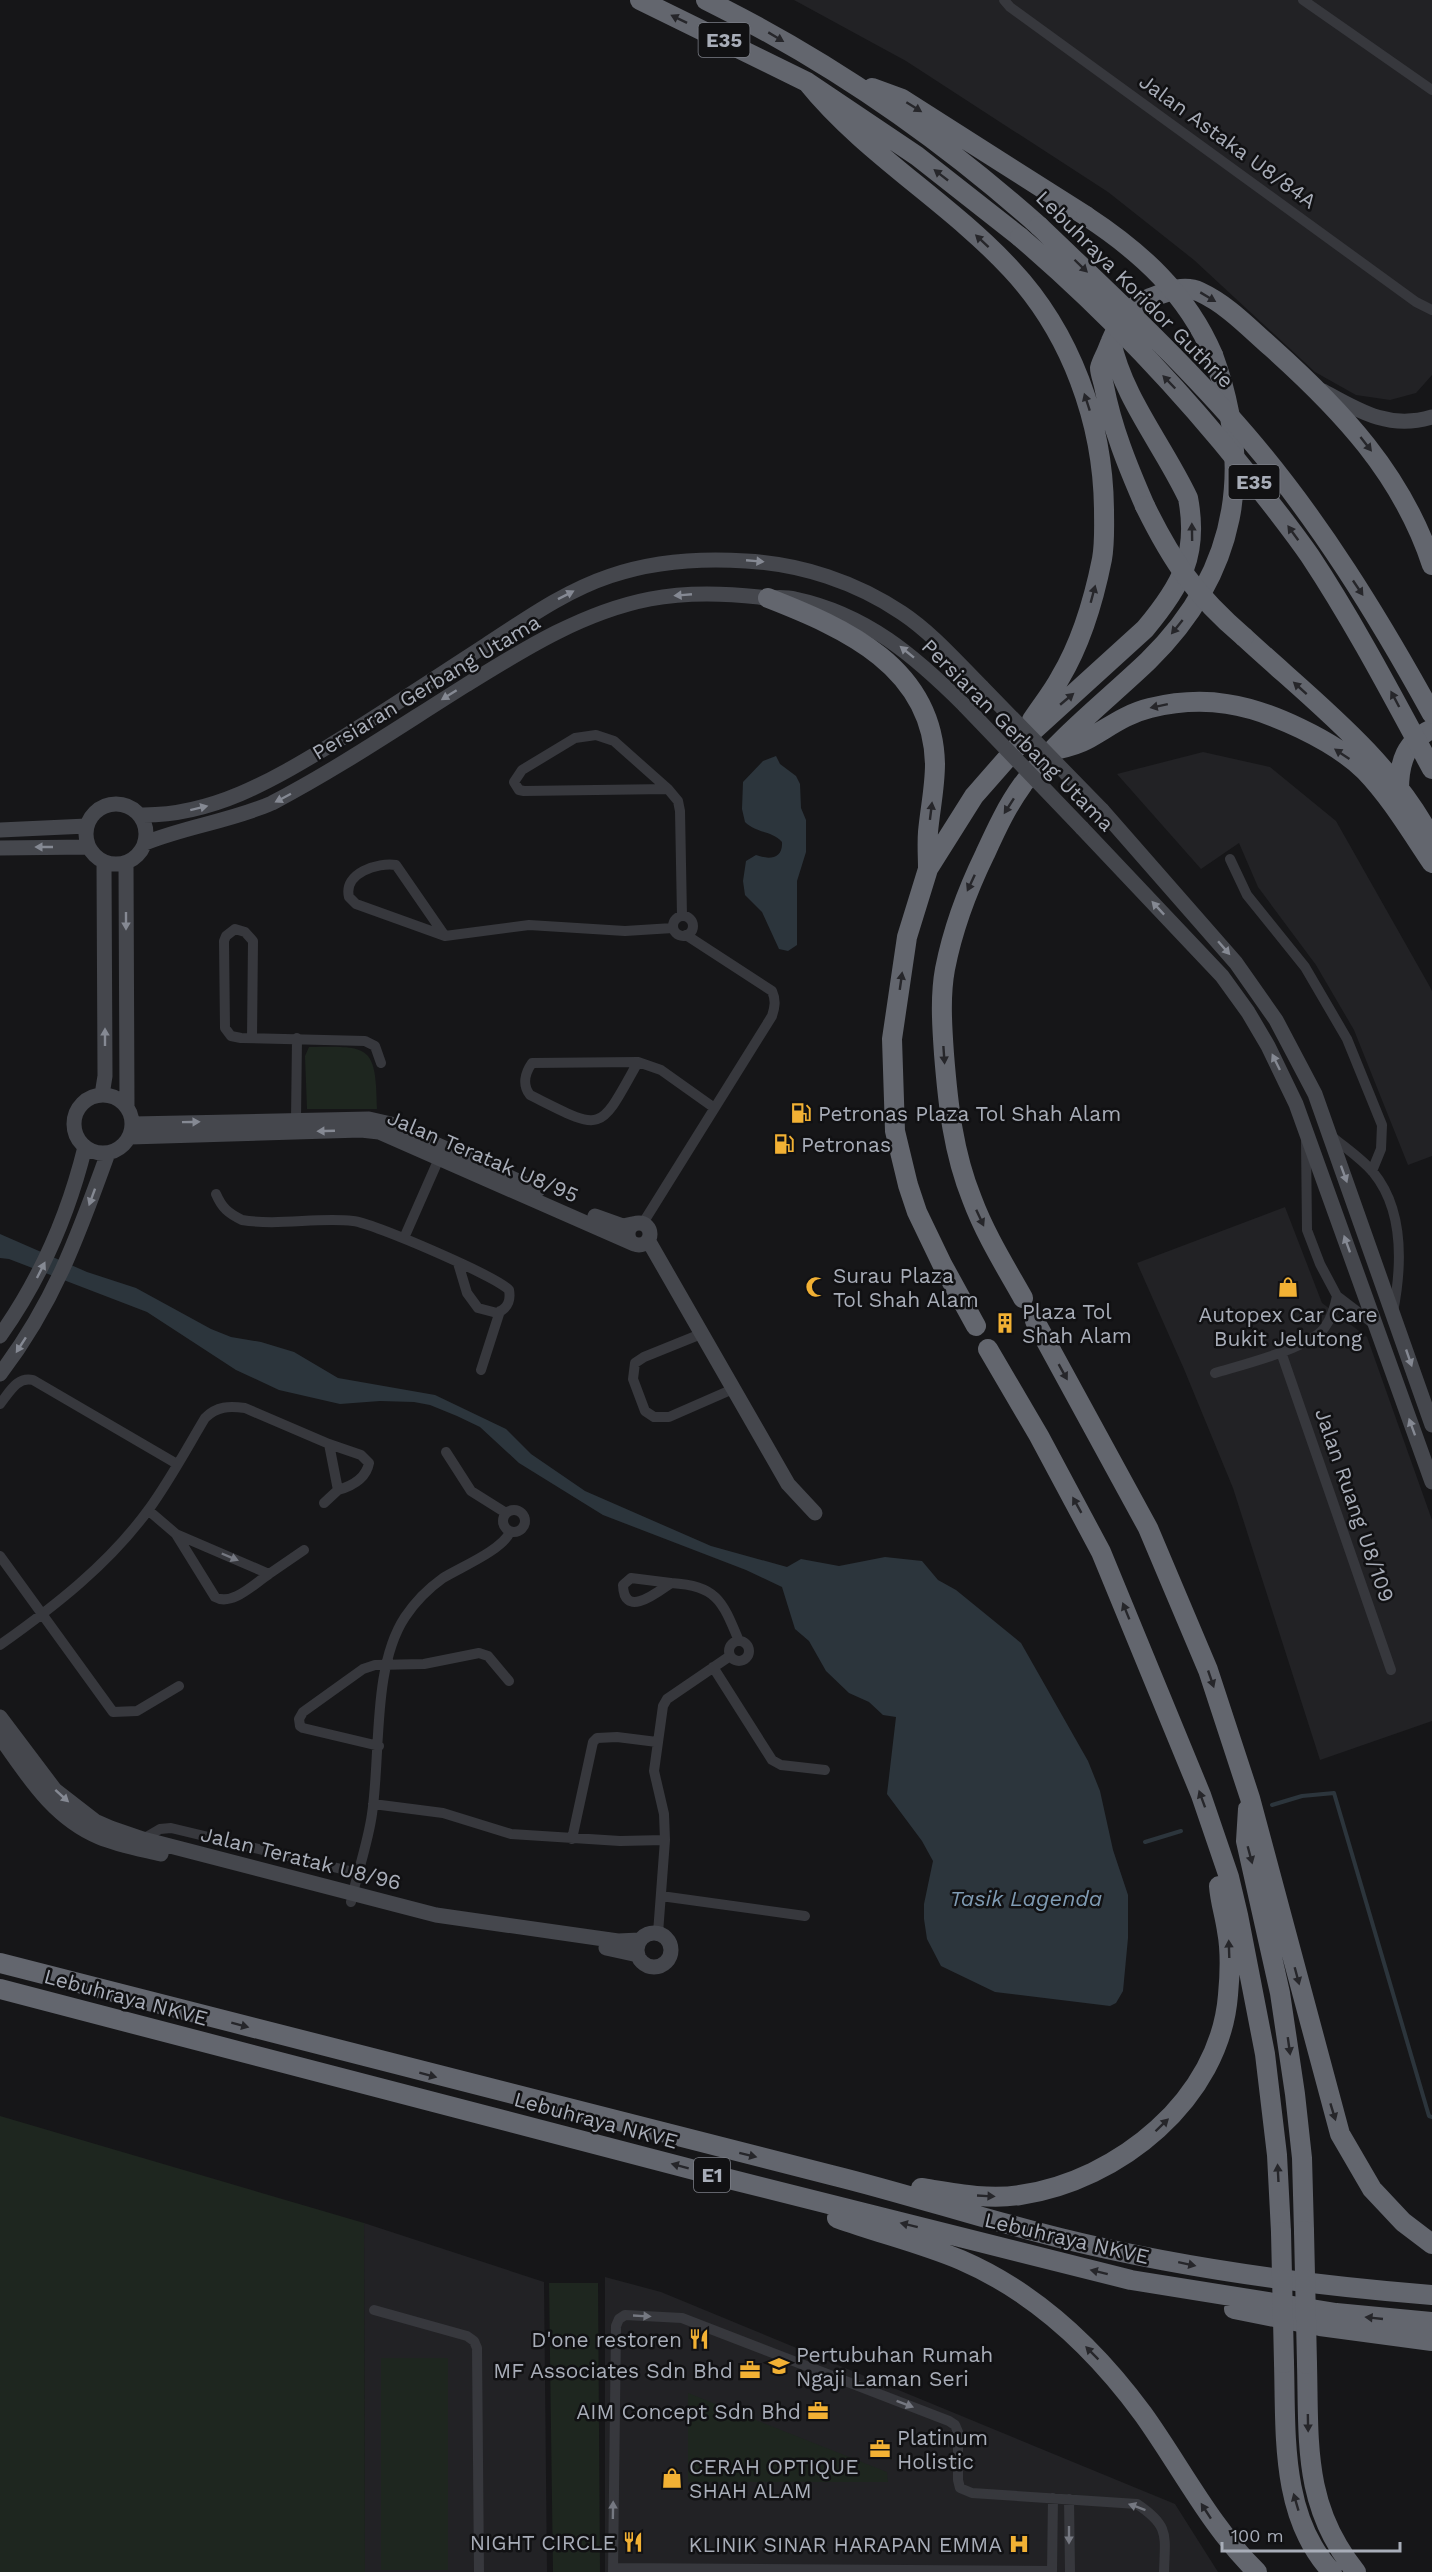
<svg xmlns="http://www.w3.org/2000/svg" width="1432" height="2572" font-family="'Work Sans',sans-serif">
	<style>
		.built { fill: #222225 }
		.green { fill: #1e261f }
		.water { fill: #2c353c }
		.lines { fill: none; stroke-linecap: round; stroke-linejoin: round }
		.stream { stroke: #2c353c; stroke-width: 4 }
		.street { stroke: #37383d; stroke-width: 10 }
		.secondary { stroke: #45474d; stroke-width: 15 }
		.highway { stroke: #63666e; stroke-width: 20 }
		.secondary-bridge { stroke: #45474d; stroke-width: 15 }
		.highway-bridge { stroke: #63666e; stroke-width: 20 }
		.oneway { fill: #26262a }
		.oneway2 { fill: #858993 }
		.oneway3 { fill: #757881 }
		.labels { text-anchor: middle; dominant-baseline: central; stroke-width: 5; stroke-linejoin: round; paint-order: stroke }
		.shield { fill: #111113; stroke: #7b7e86; stroke-width: 1.5 }
		.shield-label { font-size: 20px; font-weight: bold; fill: #a8adb8 }
		.street-label { font-size: 21px; fill: #a8adb8; stroke: #111113 }
		.poi-label { font-size: 21px; fill: #a8adb8; stroke: #111113; text-anchor: start }
		.water-label { font-size: 22px; font-style: italic; fill: #7f9bb3; stroke: #111113 }
	</style>
	<rect width="100%" height="100%" fill="#161618"/>
	<path class="built" d="M794 0H1432V375L1416 393 1390 400 1356 395 1315 372 1194 260 1108 192 906 61Z
		M1203 752 1270 767 1336 821 1430 987 1432 991V1156L1408 1165 1354 1030 1316 965 1258 887 1239 843 1201 869 1117 774Z
		M1285 1207 1322 1303 1367 1337 1432 1520V1721L1320 1760 1233 1488 1184 1369 1137 1263Z
		M364 2223 544 2282 547 2572H365Z
		M605 2277 661 2292 1175 2504 1218 2572H605Z"/>
	<path class="green" d="M309 1047C370 1046 376 1045 377 1109H307L305 1056Z
		M0 2116 364 2223 365 2572H0Z
		M549 2283H598L600 2572H553Z
		M381 2358H448V2570H381Z
		M688 2393 887 2472 888 2482H688Z"/>
	<path class="water" d="M776 756 780 764 796 776 800 784 801 808 806 820V852L797 881V945L788 951 779 949 762 912 745 895 743 881 746 861 756 855C769 860 783 859 782 842 772 831 756 833 745 822L742 809 743 782 763 761Z
		M0 1234 87 1272 136 1288 211 1329 231 1337 261 1342 294 1352 338 1378 435 1395 506 1429 531 1454 585 1491 711 1546 787 1567 801 1559 839 1566 885 1557 922 1561 938 1580 956 1590 1021 1643 1088 1761 1100 1791 1113 1850 1128 1895V1938L1123 1991 1116 2003 1110 2006 995 1992 941 1966 927 1939 924 1919V1904L933 1861 922 1841 887 1794 896 1717 883 1715 869 1702 849 1693 826 1671 809 1641 795 1629 782 1587 746 1570 603 1515 519 1463 480 1427 457 1416 430 1405 414 1402 380 1401 340 1404 279 1390 236 1370 147 1312 9 1259 0 1258Z"/>
	<g class="lines">
		<path class="stream" d="M1272 1805 1302 1796 1334 1793 1429 2116 1432 2117
			M1145 1842 1181 1831"/>
		<path class="street" d="M1004 0 1010 7 1416 302 1432 310
			M1303 0 1432 90
			M668 789 524 791 519 790 514 782 522 770 575 738 596 735 614 741 668 789 678 801 680 811 682 916
			M1230 859 1247 895 1305 967 1347 1039 1382 1125 1381 1149 1372 1171
			M673 926a10 10 0 1 1 20 0a10 10 0 1 1-20 0Z
			M445 936 396 865C378 862 343 873 349 897L356 904 445 936 529 925 625 931 673 928
			M252 1038 253 941 245 932 235 929 226 936 224 941 225 1028 231 1036 241 1038 365 1041 375 1046 381 1063
			M638 1062C598 1134 604 1132 530 1095 522 1085 525 1073 532 1063L638 1062 661 1070 713 1107
			M296 1120 297 1038
			M1330 1135C1344 1147 1361 1158 1373 1172 1405 1211 1402 1266 1393 1312
			M1306 1141 1307 1230 1320 1264 1337 1296 1375 1325
			M216 1194C222 1208 228 1213 242 1220 279 1226 317 1217 353 1221 373 1223 498 1277 509 1290 511 1301 508 1308 497 1313L478 1308 467 1293 458 1263
			M643 1223 772 1016C775 1007 776 1000 772 991L686 935
			M404 1238 441 1154
			M701 1334 644 1357 635 1363 633 1379 645 1411 654 1417H669L733 1389
			M1281 1352 1391 1670
			M481 1370 500 1311
			M1215 1373C1241 1365 1311 1348 1325 1327 1332 1317 1335 1307 1337 1296
			M0 1404C9 1393 17 1376 33 1380L177 1464
			M446 1452 471 1491 506 1513
			M324 1503 338 1490
			M503 1521a11 11 0 1 1 22 0a11 11 0 1 1-22 0Z
			M148 1510 176 1534 269 1574C255 1583 232 1607 215 1597L176 1534
			M0 1556 113 1712 137 1711 179 1686
			M269 1574 304 1550
			M631 1578 671 1583C659 1591 624 1620 623 1585Z
			M671 1583C717 1586 722 1600 739 1641
			M729 1651a10 10 0 1 1 20 0a10 10 0 1 1-20 0Z
			M0 1645C55 1606 109 1564 149 1509 170 1480 187 1448 205 1418 217 1406 229 1406 245 1408L329 1444 361 1455 369 1463C366 1479 352 1486 338 1490L329 1444
			M713 1667 772 1760 781 1765 825 1770
			M379 1746 303 1728 300 1726 299 1719 303 1712 363 1669 375 1665 424 1664 479 1653 488 1656 509 1681
			M373 1804 443 1813 511 1834 620 1841 665 1840
			M143 1839 160 1829 171 1828 358 1873
			M572 1839 593 1742 597 1738 617 1737 657 1742
			M661 1896 805 1916
			M351 1902C357 1873 368 1843 372 1814 381 1754 372 1667 405 1617 415 1602 429 1588 443 1578 461 1567 502 1550 510 1532
			M658 1933 665 1840 664 1814 654 1771 663 1706 667 1699 730 1656
			M374 2310 467 2336 474 2341 477 2348 479 2572
			M1069 2499 1070 2571
			M613 2568 1052 2571 1053 2498
			M613 2572 616 2326 619 2319 625 2315 682 2318 949 2421 955 2425 958 2432V2480L960 2488 972 2493 1137 2504C1170 2526 1165 2535 1164 2572"/>
		<path class="secondary" d="M1323 391C1359 411 1389 430 1432 417
			M86 834a30 30 0 1 1 60 0a30 30 0 1 1-60 0Z
			M1102 810 1236 963 1276 1020 1315 1094 1432 1425
			M141 815C214 816 274 779 334 743 385 711 435 678 486 645 526 619 565 591 610 576 654 561 700 558 746 561 801 564 856 582 902 613 932 633 957 662 982 687
			M1082 828 1222 976 1248 1012 1268 1046 1296 1104 1432 1482
			M0 830 87 826
			M145 843C187 826 231 821 272 803 339 768 402 725 466 685 524 649 583 612 650 599 686 592 722 593 759 597 771 599 783 596 795 599 866 614 915 656 965 706
			M0 848 89 847
			M126 863 127 1108
			M74 1124a29 29 0 1 1 58 0a29 29 0 1 1-58 0Z
			M102 1095 105 1076 104 862
			M133 1124 369 1119 391 1124 538 1190
			M130 1137 361 1130 379 1132 634 1244
			M595 1216 623 1226 632 1224
			M628 1234a11 11 0 1 1 22 0a11 11 0 1 1-22 0Z
			M648 1240 788 1484 815 1513
			M0 1336C41 1278 68 1216 85 1147
			M0 1374C54 1303 78 1236 108 1153
			M0 1717 55 1790 95 1821 111 1828 143 1839 436 1915 618 1941 640 1940
			M0 1737C27 1775 53 1818 99 1837 118 1845 140 1849 161 1854
			M637 1950a17 17 0 1 1 34 0a17 17 0 1 1-34 0Z
			M606 1948 638 1955"/>
		<path class="highway" d="M640 0 807 82 917 156 1020 237
			M706 0C826 59 939 137 1039 226
			M807 82C865 154 948 201 1011 269 1071 333 1103 422 1104 509 1104 526 1105 542 1102 559 1094 599 1081 643 1060 678 1052 693 1041 706 1032 720
			M872 88 902 99 1086 216
			M1145 506C1128 467 1112 428 1104 386 1103 381 1100 373 1100 368 1101 363 1105 356 1107 351 1115 330 1125 308 1148 299 1164 293 1183 284 1200 292 1228 305 1249 328 1272 348 1341 410 1402 474 1432 565
			M768 598C845 628 933 667 935 764 935 787 930 810 928 832 927 844 928 857 928 869
			M1244 637C1311 699 1390 758 1432 840
			M1051 751C1063 748 1075 746 1086 740 1108 728 1125 714 1150 708 1175 702 1202 700 1227 704 1269 710 1335 741 1365 771 1391 798 1411 832 1432 863
			M1399 790C1399 762 1406 741 1432 729
			M1023 1298C1005 1266 985 1234 972 1199 953 1152 948 1104 944 1054 942 1026 940 996 945 969 953 928 967 891 985 854 996 830 1007 806 1023 784 1059 737 1105 702 1148 661 1237 574 1255 470 1213 355
			M1035 1321 1148 1528 1208 1670 1250 1798 1340 2134 1372 2189 1403 2222 1432 2244
			M976 1326 942 1264 917 1212 908 1185 895 1131 892 1039 907 937 928 869 974 796 1024 739 1145 629C1181 586 1199 555 1188 498 1163 445 1123 398 1111 341
			M988 1349 1039 1436 1101 1552 1201 1795 1229 1877 1238 1915 1265 2054 1277 2155 1281 2232
			M1248 1809 1246 1841 1280 1993 1295 2094 1302 2158 1304 2231
			M0 1963C277 2035 554 2107 831 2175 908 2194 983 2219 1060 2238 1181 2268 1307 2285 1432 2295
			M0 1989 725 2178 1131 2280 1336 2313 1432 2322
			M921 2188C953 2193 987 2200 1020 2195 1118 2181 1220 2099 1228 1995 1230 1974 1231 1952 1227 1931 1225 1916 1220 1901 1219 1886
			M837 2218C878 2233 921 2243 961 2260 1035 2292 1096 2350 1143 2414 1181 2467 1210 2526 1257 2572
			M1234 2309 1320 2326 1432 2341
			M1284 2363C1286 2433 1280 2517 1332 2572
			M1307 2364C1309 2444 1303 2506 1356 2572"/>
		<path class="secondary-bridge" d="M982 687 1102 810
			M965 706 1082 828"/>
		<path class="highway-bridge" d="M1086 216C1141 252 1187 294 1213 355
			M1039 226C1110 294 1182 360 1246 435 1319 520 1378 616 1432 714
			M1020 237C1103 308 1179 388 1247 473 1268 500 1290 527 1310 556 1355 624 1393 697 1432 769
			M1145 506C1173 563 1196 596 1244 637
			M1304 2231 1307 2364
			M1281 2232 1284 2363"/>
	</g>
	<defs><path id="oneway-solid" d="M-6-.8H1V-3.2L6.5 0L1 3.2V.8H-6Z" transform="scale(1.5)"/></defs>
	<g class="oneway">
		<use href="#oneway-solid" transform="translate(679 19) rotate(-154)"/>
		<use href="#oneway-solid" transform="translate(776 37) rotate(31)"/>
		<use href="#oneway-solid" transform="translate(914 107) rotate(32)"/>
		<use href="#oneway-solid" transform="translate(941 175) rotate(-142)"/>
		<use href="#oneway-solid" transform="translate(982 241) rotate(-137)"/>
		<use href="#oneway-solid" transform="translate(1081 266) rotate(44)"/>
		<use href="#oneway-solid" transform="translate(1208 297) rotate(31)"/>
		<use href="#oneway-solid" transform="translate(1169 382) rotate(-134)"/>
		<use href="#oneway-solid" transform="translate(1087 402) rotate(-108)"/>
		<use href="#oneway-solid" transform="translate(1366 444) rotate(52)"/>
		<use href="#oneway-solid" transform="translate(1192 532) rotate(-91)"/>
		<use href="#oneway-solid" transform="translate(1293 533) rotate(-126)"/>
		<use href="#oneway-solid" transform="translate(1358 588) rotate(56)"/>
		<use href="#oneway-solid" transform="translate(1093 594) rotate(-75)"/>
		<use href="#oneway-solid" transform="translate(1177 627) rotate(129)"/>
		<use href="#oneway-solid" transform="translate(1300 688) rotate(-138)"/>
		<use href="#oneway-solid" transform="translate(1067 699) rotate(-40)"/>
		<use href="#oneway-solid" transform="translate(1395 699) rotate(-118)"/>
		<use href="#oneway-solid" transform="translate(1159 706) rotate(168)"/>
		<use href="#oneway-solid" transform="translate(1342 754) rotate(-146)"/>
		<use href="#oneway-solid" transform="translate(1009 806) rotate(123)"/>
		<use href="#oneway-solid" transform="translate(931 811) rotate(-83)"/>
		<use href="#oneway-solid" transform="translate(971 883) rotate(115)"/>
		<use href="#oneway-solid" transform="translate(901 981) rotate(-82)"/>
		<use href="#oneway-solid" transform="translate(944 1055) rotate(86)"/>
		<use href="#oneway-solid" transform="translate(980 1218) rotate(65)"/>
		<use href="#oneway-solid" transform="translate(1063 1372) rotate(61)"/>
		<use href="#oneway-solid" transform="translate(1077 1505) rotate(-119)"/>
		<use href="#oneway-solid" transform="translate(1126 1611) rotate(-112)"/>
		<use href="#oneway-solid" transform="translate(1211 1679) rotate(71)"/>
		<use href="#oneway-solid" transform="translate(1202 1799) rotate(-110)"/>
		<use href="#oneway-solid" transform="translate(1250 1855) rotate(75)"/>
		<use href="#oneway-solid" transform="translate(1229 1949) rotate(-92)"/>
		<use href="#oneway-solid" transform="translate(1297 1976) rotate(75)"/>
		<use href="#oneway-solid" transform="translate(240 2025) rotate(15)"/>
		<use href="#oneway-solid" transform="translate(1289 2046) rotate(82)"/>
		<use href="#oneway-solid" transform="translate(428 2075) rotate(15)"/>
		<use href="#oneway-solid" transform="translate(1333 2112) rotate(73)"/>
		<use href="#oneway-solid" transform="translate(1162 2125) rotate(-44)"/>
		<use href="#oneway-solid" transform="translate(748 2155) rotate(14)"/>
		<use href="#oneway-solid" transform="translate(680 2166) rotate(-165)"/>
		<use href="#oneway-solid" transform="translate(1278 2173) rotate(-93)"/>
		<use href="#oneway-solid" transform="translate(986 2196) rotate(3)"/>
		<use href="#oneway-solid" transform="translate(909 2225) rotate(-166)"/>
		<use href="#oneway-solid" transform="translate(1187 2264) rotate(12)"/>
		<use href="#oneway-solid" transform="translate(1099 2272) rotate(-166)"/>
		<use href="#oneway-solid" transform="translate(1374 2318) rotate(-174)"/>
		<use href="#oneway-solid" transform="translate(1092 2353) rotate(-135)"/>
		<use href="#oneway-solid" transform="translate(1308 2423) rotate(89)"/>
		<use href="#oneway-solid" transform="translate(1296 2502) rotate(-106)"/>
		<use href="#oneway-solid" transform="translate(1206 2511) rotate(-123)"/>
	</g>
	<g class="oneway2">
		<use href="#oneway-solid" transform="translate(755 561) rotate(5)"/>
		<use href="#oneway-solid" transform="translate(566 595) rotate(-27)"/>
		<use href="#oneway-solid" transform="translate(683 595) rotate(175)"/>
		<use href="#oneway-solid" transform="translate(907 652) rotate(-141)"/>
		<use href="#oneway-solid" transform="translate(449 695) rotate(148)"/>
		<use href="#oneway-solid" transform="translate(283 798) rotate(152)"/>
		<use href="#oneway-solid" transform="translate(199 808) rotate(-14)"/>
		<use href="#oneway-solid" transform="translate(44 847) rotate(180)"/>
		<use href="#oneway-solid" transform="translate(1158 908) rotate(-133)"/>
		<use href="#oneway-solid" transform="translate(126 921) rotate(90)"/>
		<use href="#oneway-solid" transform="translate(1224 948) rotate(49)"/>
		<use href="#oneway-solid" transform="translate(105 1037) rotate(-90)"/>
		<use href="#oneway-solid" transform="translate(1276 1062) rotate(-116)"/>
		<use href="#oneway-solid" transform="translate(191 1122) rotate(-1)"/>
		<use href="#oneway-solid" transform="translate(326 1131) rotate(178)"/>
		<use href="#oneway-solid" transform="translate(1344 1174) rotate(70)"/>
		<use href="#oneway-solid" transform="translate(92 1197) rotate(110)"/>
		<use href="#oneway-solid" transform="translate(1347 1244) rotate(-110)"/>
		<use href="#oneway-solid" transform="translate(41 1270) rotate(-63)"/>
		<use href="#oneway-solid" transform="translate(21 1345) rotate(123)"/>
		<use href="#oneway-solid" transform="translate(1409 1358) rotate(71)"/>
		<use href="#oneway-solid" transform="translate(1412 1427) rotate(-110)"/>
		<use href="#oneway-solid" transform="translate(62 1796) rotate(42)"/>
	</g>
	<g class="oneway3">
		<use href="#oneway-solid" transform="translate(230 1557) rotate(23)"/>
		<use href="#oneway-solid" transform="translate(642 2316) rotate(3)"/>
		<use href="#oneway-solid" transform="translate(905 2404) rotate(21)"/>
		<use href="#oneway-solid" transform="translate(1137 2507) rotate(-160)"/>
		<use href="#oneway-solid" transform="translate(613 2510) rotate(-89)"/>
		<use href="#oneway-solid" transform="translate(1069 2535) rotate(90)"/>
	</g>
	<defs>
		<g id="fuel-bare" transform="scale(1.62)"><path d="M-5.5-6h7V0h2V4h1.3V-2.5L3-4.5l.8-.8L6-3V5H2.5V1h-1V6h-7ZM-4.2-4.7v3.2H.2V-4.7Z" fill="#f2b134" stroke="#111113" stroke-width="2.5" paint-order="stroke"/></g>
		<g id="mosque-bare" transform="scale(1.62)"><path d="M3.5-4.9A6 6 0 1 0 3.5 4.9A5 5 0 1 1 3.5-4.9Z" fill="#f2b134" stroke="#111113" stroke-width="2.5" paint-order="stroke"/></g>
		<g id="shop-bare" transform="scale(1.62)"><path d="M-5-2.5h2.3a2.7 3.5 0 0 1 5.4 0H5L5.5 6h-11ZM-1.5-2.5h3a1.5 2.3 0 0 0-3 0Z" fill="#f2b134" stroke="#111113" stroke-width="2.5" paint-order="stroke"/></g>
		<g id="building-bare" transform="scale(1.62)"><path d="M-4-6H4V6H1V3H-1V6H-4ZM-2.5-4.3h1.7v1.8h-1.7ZM.8-4.3h1.7v1.8H.8ZM-2.5-1h1.7V.8h-1.7ZM.8-1h1.7V.8H.8Z" fill="#f2b134" stroke="#111113" stroke-width="2.5" paint-order="stroke"/></g>
		<g id="restaurant-bare" transform="scale(1.62)"><path d="M-5-6h1v4h1v-4h1v4h1v-4h1v5L-1.5 .5V6h-2V.5L-5-1ZM5-6V6H3V1.5H1.5Q1.5-4 5-6Z" fill="#f2b134" stroke="#111113" stroke-width="2.5" paint-order="stroke"/></g>
		<g id="school-bare" transform="scale(1.62)"><path d="M0-5L7-2L0 1L-7-2ZM-4 1L0 2.5L4 1V4Q0 6-4 4Z" fill="#f2b134" stroke="#111113" stroke-width="2.5" paint-order="stroke"/></g>
		<g id="office-bare" transform="scale(1.62)"><path d="M-6-3h4V-5.5h4V-3h4V5H-6ZM-1-4.5V-3h2v-1.5ZM-6 0V1H6V0Z" fill="#f2b134" stroke="#111113" stroke-width="2.5" paint-order="stroke"/></g>
		<g id="hospital-bare" transform="scale(1.62)"><path d="M-5-5h3v3.5h4V-5h3V5h-3V1.5h-4V5h-3Z" fill="#f2b134" stroke="#111113" stroke-width="2.5" paint-order="stroke"/></g>
	</defs>
	<g fill-rule="evenodd">
		<use href="#fuel-bare" x="801" y="1113"/>
		<use href="#fuel-bare" x="784" y="1144"/>
		<use href="#mosque-bare" x="816" y="1287"/>
		<use href="#shop-bare" x="1288" y="1287"/>
		<use href="#building-bare" x="1005" y="1323"/>
		<use href="#restaurant-bare" x="699" y="2339"/>
		<use href="#school-bare" x="779" y="2366"/>
		<use href="#office-bare" x="750" y="2370"/>
		<use href="#office-bare" x="818" y="2411"/>
		<use href="#office-bare" x="880" y="2449"/>
		<use href="#shop-bare" x="672" y="2478"/>
		<use href="#restaurant-bare" x="633" y="2542"/>
		<use href="#hospital-bare" x="1019" y="2544"/>
	</g>
	<g class="labels">
		<g class="shield">
			<rect x="698.5" y="23" width="51" height="34" rx="4.5"/>
			<rect x="1228.5" y="465" width="51" height="34" rx="4.5"/>
			<rect x="694" y="2158" width="36" height="34" rx="4.5"/>
		</g>
		<g class="shield-label">
			<text x="724" y="40">E35</text>
			<text x="1254" y="482">E35</text>
			<text x="712" y="2175">E1</text>
		</g>
		<g class="street-label">
			<text transform="translate(1228 141) rotate(36)">Jalan Astaka U8/84A</text>
			<text transform="translate(1135 289) rotate(45)">Lebuhraya Koridor Guthrie</text>
			<text transform="translate(426 687) rotate(-31)">Persiaran Gerbang Utama</text>
			<text transform="translate(1018 735) rotate(45)">Persiaran Gerbang Utama</text>
			<text transform="translate(483 1156) rotate(23)">Jalan Teratak U8/95</text>
			<text transform="translate(1355 1505) rotate(71)">Jalan Ruang U8/109</text>
			<text transform="translate(301 1858) rotate(14)">Jalan Teratak U8/96</text>
			<text transform="translate(126 1997) rotate(15)">Lebuhraya NKVE</text>
			<text transform="translate(596 2120) rotate(15)">Lebuhraya NKVE</text>
			<text transform="translate(1067 2238) rotate(13)">Lebuhraya NKVE</text>
		</g>
		<g class="poi-label">
			<text x="818" y="1113">Petronas Plaza Tol Shah Alam</text>
			<text x="801" y="1144">Petronas</text>
			<text x="833" y="1275">Surau Plaza<tspan x="833" dy="24">Tol Shah Alam</tspan></text>
			<text x="1022" y="1311">Plaza Tol<tspan x="1022" dy="24">Shah Alam</tspan></text>
			<text x="1288" y="1314" text-anchor="middle">Autopex Car Care<tspan x="1288" dy="24">Bukit Jelutong</tspan></text>
			<text x="682" y="2339" text-anchor="end">D'one restoren</text>
			<text x="796" y="2354">Pertubuhan Rumah<tspan x="796" dy="24">Ngaji Laman Seri</tspan></text>
			<text x="733" y="2370" text-anchor="end">MF Associates Sdn Bhd</text>
			<text x="801" y="2411" text-anchor="end">AIM Concept Sdn Bhd</text>
			<text x="897" y="2437">Platinum<tspan x="897" dy="24">Holistic</tspan></text>
			<text x="689" y="2466">CERAH OPTIQUE<tspan x="689" dy="24">SHAH ALAM</tspan></text>
			<text x="616" y="2542" text-anchor="end">NIGHT CIRCLE</text>
			<text x="1002" y="2544" text-anchor="end">KLINIK SINAR HARAPAN EMMA</text>
		</g>
		<g class="water-label">
			<text x="1026" y="1898">Tasik Lagenda</text>
		</g>
	</g>
	<path d="M1222 2542v9h178v-9" fill="none" stroke="#a8adb8" stroke-width="3"/>
	<text x="1231" y="2542" font-size="18" fill="#a8adb8" stroke="#111113" stroke-width="4.5" paint-order="stroke">100 m</text>
</svg>
